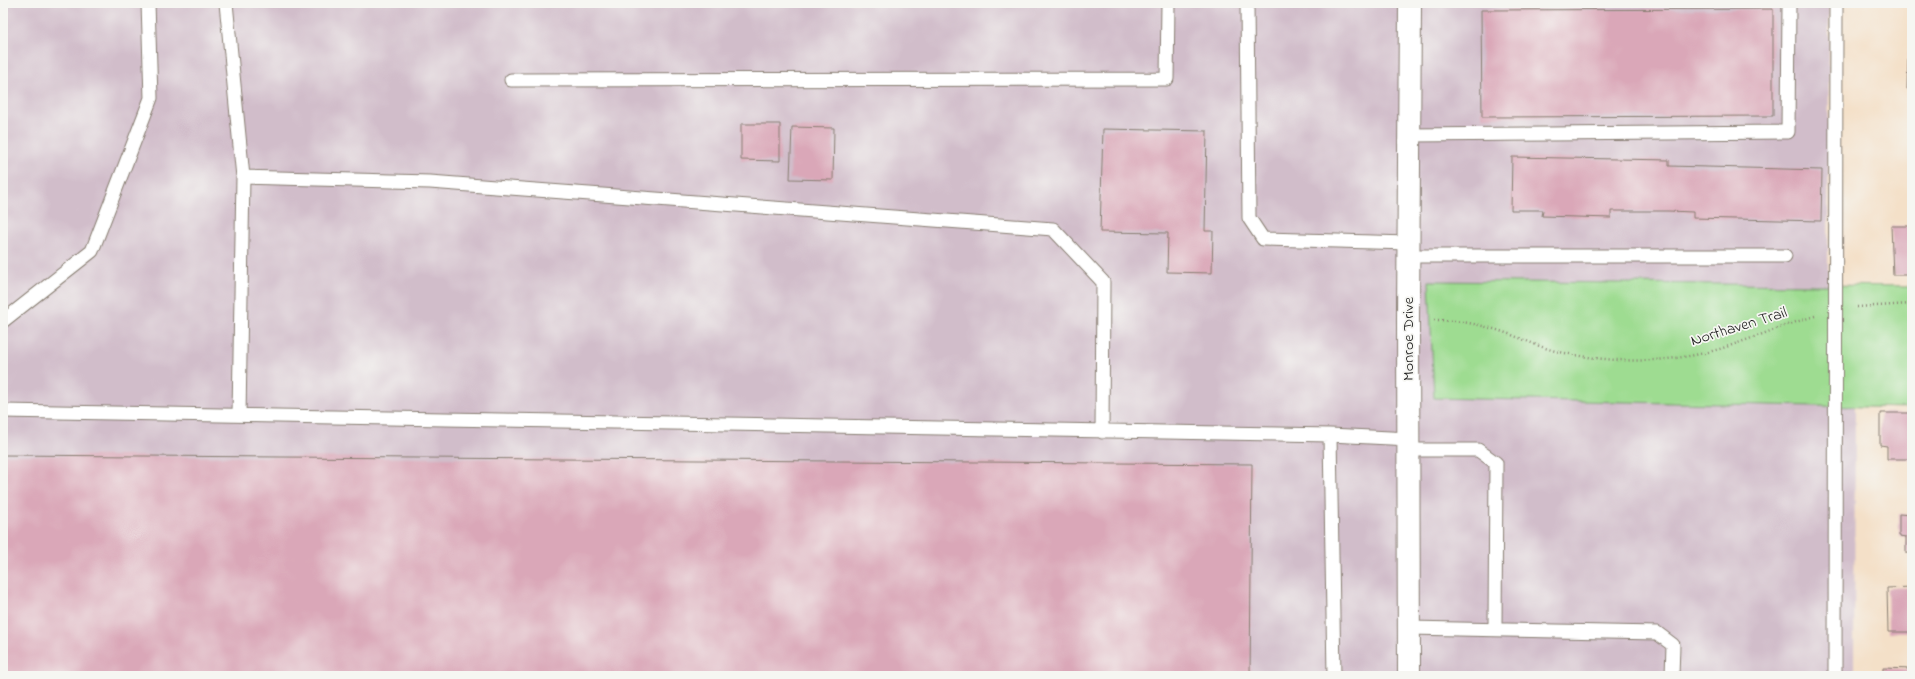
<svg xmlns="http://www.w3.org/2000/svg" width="1915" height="679" font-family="'Indie Flower',sans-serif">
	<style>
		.industrial { fill: #d1bdca }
		.green { fill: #9edc91; stroke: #5d7c56 }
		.building { fill: #daa7b8 }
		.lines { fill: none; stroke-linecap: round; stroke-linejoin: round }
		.lane-casing { stroke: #887e72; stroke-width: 15 }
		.street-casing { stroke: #887e72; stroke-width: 24 }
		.path { stroke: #887e72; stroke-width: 2.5; stroke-dasharray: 1 3; stroke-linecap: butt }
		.lane { stroke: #fff; stroke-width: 13 }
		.street { stroke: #fff; stroke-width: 22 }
		.labels { text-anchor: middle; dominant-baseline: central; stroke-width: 3.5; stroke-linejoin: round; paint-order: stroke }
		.street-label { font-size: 16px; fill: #1c1c1c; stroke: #f6f6f2 }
	</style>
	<rect width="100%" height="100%" fill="#f6f6f2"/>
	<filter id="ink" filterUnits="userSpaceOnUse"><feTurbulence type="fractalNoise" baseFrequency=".025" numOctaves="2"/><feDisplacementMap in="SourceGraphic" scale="8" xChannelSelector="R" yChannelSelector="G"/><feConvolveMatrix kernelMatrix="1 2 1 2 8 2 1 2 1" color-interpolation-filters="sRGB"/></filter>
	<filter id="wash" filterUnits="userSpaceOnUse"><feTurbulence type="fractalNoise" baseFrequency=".012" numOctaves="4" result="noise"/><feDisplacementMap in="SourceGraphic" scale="16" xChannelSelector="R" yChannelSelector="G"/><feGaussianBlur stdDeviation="0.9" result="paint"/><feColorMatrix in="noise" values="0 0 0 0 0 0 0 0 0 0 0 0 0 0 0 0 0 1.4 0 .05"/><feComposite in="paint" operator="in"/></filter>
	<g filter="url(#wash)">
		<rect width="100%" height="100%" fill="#f4e0c8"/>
		<path class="industrial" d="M3 3H1829L1828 285 1430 281 1434 398 1855 407 1854 676H3Z"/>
		<path class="green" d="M1429 281 1912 286V408L1434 398Z"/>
		<g id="blocks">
			<path class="building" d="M1773 9V116L1482 117 1481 10Z
				M1908 53H1912V89H1907Z
				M741 124H780V161L741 160Z
				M792 127 834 128 833 180 790 179Z
				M1103 129 1207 131 1205 231H1213L1212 273 1167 272 1168 233 1100 232Z
				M1512 157 1669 160V166L1822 170 1821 221 1693 218V212L1669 211H1611V218L1542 216 1543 210H1511Z
				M1891 226H1912V275H1893Z
				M1880 413H1912V459H1887V446L1880 445Z
				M3 455 1252 464 1250 676H3Z
				M1899 514 1912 515V553H1906V537L1899 536Z
				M1912 587V632H1888L1887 588Z
				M1883 668 1912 669V676H1883Z"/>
		</g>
	</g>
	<g filter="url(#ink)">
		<use href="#blocks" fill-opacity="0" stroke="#887e72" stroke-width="1"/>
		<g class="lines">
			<g class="lane-casing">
				<path id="lane" d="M226 3 243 177
					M1247 3 1249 218 1263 239 1409 243
					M511 80 1167 79 1168 3
					M1410 135 1788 132 1789 3
					M1409 256H1785
					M3 321 92 251 151 98 148 3
					M3 411 1330 435 1334 676
					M239 415 243 177 430 182 1053 229 1103 282 1102 432
					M1330 435 1410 439
					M1410 450H1478L1496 463 1495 628
					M1410 628 1657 633 1673 645 1672 676
					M1835 676 1836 3"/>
			</g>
			<g class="street-casing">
				<path id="street" d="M1409 676 1408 320 1410 3"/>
			</g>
			<path class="path" d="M1857 307 1912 304
				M1434 320C1457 320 1480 324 1503 332 1522 338 1540 348 1560 352 1614 364 1673 364 1726 347 1756 337 1784 325 1815 316"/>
			<use href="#lane" class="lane"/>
			<use href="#street" class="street"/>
		</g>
	</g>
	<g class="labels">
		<g class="street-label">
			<text transform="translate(1739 327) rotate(-17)">Northaven Trail</text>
			<text transform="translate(1409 339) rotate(-90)">Monroe Drive</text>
		</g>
	</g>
	<rect width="1915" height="679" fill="none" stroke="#f6f6f2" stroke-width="16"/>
</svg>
